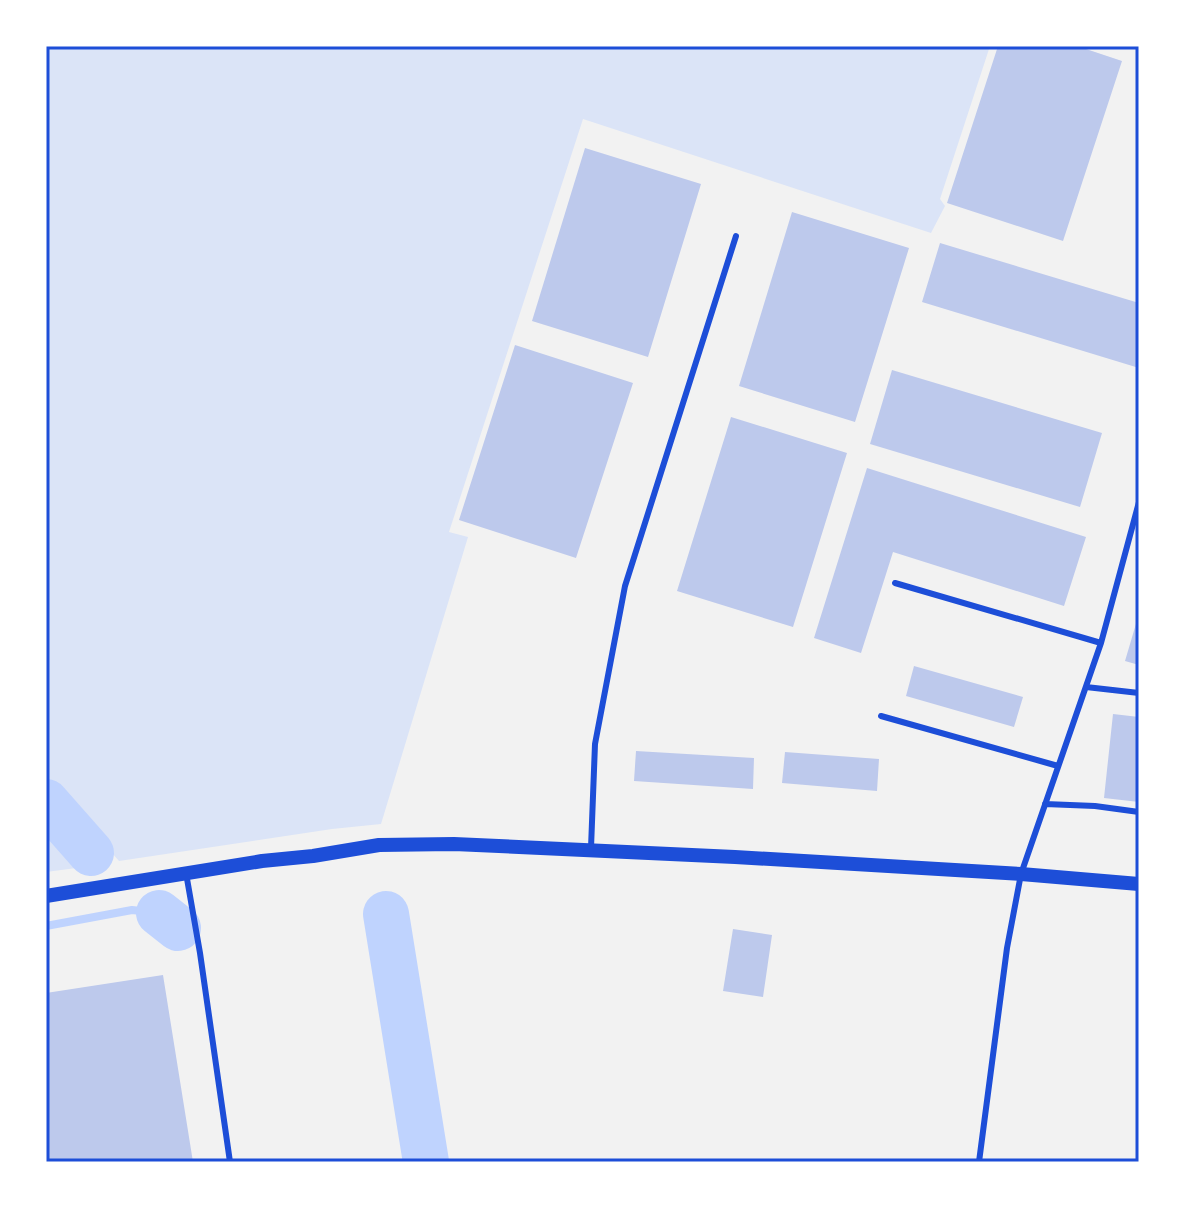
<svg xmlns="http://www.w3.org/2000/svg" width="1185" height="1208" font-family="'Crimson Pro',serif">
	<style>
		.green { fill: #dbe4f7 }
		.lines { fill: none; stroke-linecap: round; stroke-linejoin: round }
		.stream { stroke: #bfd3fe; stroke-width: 8 }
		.river { stroke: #bfd3fe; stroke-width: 46 }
		.building { fill: #bdc9ec }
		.service { stroke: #1d4ed8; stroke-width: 6 }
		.tertiary { stroke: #1d4ed8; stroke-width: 14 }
		.neatline { fill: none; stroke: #1d4ed8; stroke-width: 3 }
	</style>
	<rect width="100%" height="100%" fill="#f2f2f2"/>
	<path class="green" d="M46 46H990L940 199 945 206 931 233 583 119 449 532 468 537 381 824 332 829 119 861 46 777Z
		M46 824 84 867 46 872Z"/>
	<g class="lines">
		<path class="stream" d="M46 926 132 910 159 913"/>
		<path class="river" d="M46 802 91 853
			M159 913 178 928
			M386 914 426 1162"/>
	</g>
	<path class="building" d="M998 46H1077L1122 61 1063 241 947 203Z
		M585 148 701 184 648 357 532 321Z
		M792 212 909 248 855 422 739 386Z
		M940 243 1139 303V368L922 302Z
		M515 345 633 383 576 558 459 520Z
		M892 370 1102 433 1080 507 870 444Z
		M731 417 847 453 793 627 677 591Z
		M867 468 1086 537 1064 606 893 552 861 653 814 638Z
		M1138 617H1139V665L1125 661Z
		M914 666 1023 697 1014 727 906 696Z
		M1113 714 1139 717V802L1104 798Z
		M636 751 754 758 753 789 634 781Z
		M785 752 879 759 877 791 782 783Z
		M733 929 772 935 763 997 723 991Z
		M163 975 193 1162H46V993Z"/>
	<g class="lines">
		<path class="service" d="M895 583 1101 643
			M1086 687 1139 693
			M881 716 1058 766
			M1045 804 1095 806 1139 812
			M591 848 595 744 625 586 736 236
			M186 873 200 953 230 1162
			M979 1162 1007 948 1021 874 1101 643 1139 502"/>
		<path class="tertiary" d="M46 896 262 861 313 856 379 845 454 844 735 857 1021 874 1139 884"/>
	</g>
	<rect width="1185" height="1208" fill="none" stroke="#ffffff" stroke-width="96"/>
	<rect x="48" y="48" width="1089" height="1112" class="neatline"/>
</svg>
